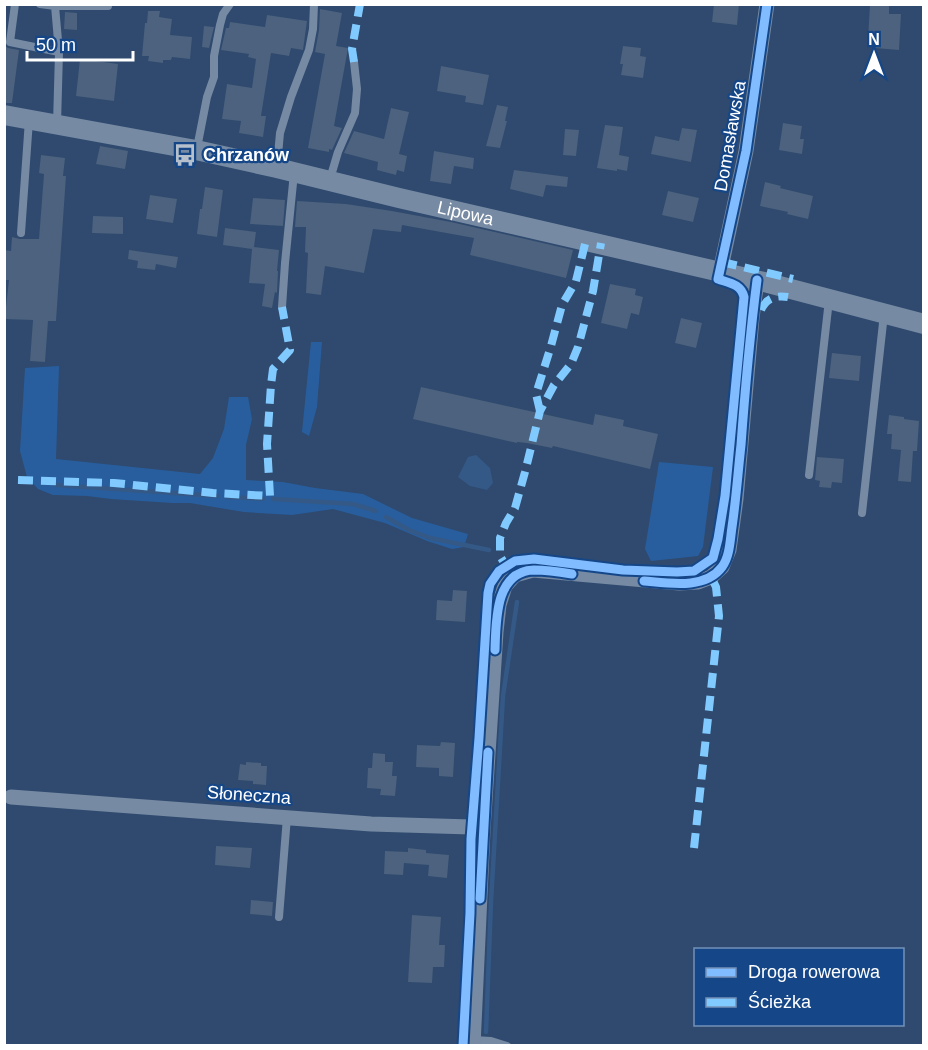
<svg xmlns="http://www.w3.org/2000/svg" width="928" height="1050" font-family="Helvetica,sans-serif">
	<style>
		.green { fill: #285e9e }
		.water { fill: #345987 }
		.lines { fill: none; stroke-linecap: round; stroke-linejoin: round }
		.stream { stroke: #345987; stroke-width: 4.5 }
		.building { fill: #4c627e }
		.service { stroke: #768aa3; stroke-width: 8 }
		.minor { stroke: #768aa3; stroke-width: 15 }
		.tertiary { stroke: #768aa3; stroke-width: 20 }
		.quiet { stroke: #80caff; stroke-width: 8; stroke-dasharray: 15 8; stroke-linecap: butt }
		.cycleway-casing { stroke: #154788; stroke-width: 13 }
		.cycleway { stroke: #80bcff; stroke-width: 9 }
		.labels { text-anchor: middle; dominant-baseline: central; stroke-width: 4.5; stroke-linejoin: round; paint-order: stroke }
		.street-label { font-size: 18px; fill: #fff; stroke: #154788 }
		.poi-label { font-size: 18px; font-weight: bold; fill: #fff; stroke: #154788; text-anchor: start }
	</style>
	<rect width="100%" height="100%" fill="#2f4a6e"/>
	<path class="green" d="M311 342H322L317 407 309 436 302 432Z
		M59 366 56 459 200 474 213 458 224 429 229 397H248L252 419 246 445V480L283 482 315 488 363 494 412 518 468 534 464 547 452 549 427 541 385 523 333 509 292 515 244 512 190 503H172L111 499 87 496 53 495 38 489 27 477 20 451 25 368Z
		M659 462 713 467 703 547 698 556 651 561 645 549Z"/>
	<path class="water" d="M476 455 490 468 493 483 487 490 470 486 458 477 468 457Z"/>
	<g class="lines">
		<path class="stream" d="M56 485 217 496
			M227 497 263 499
			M273 499 353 504 376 511
			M386 517 409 530 430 538 489 550
			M486 1032 491 902 503 696 517 602"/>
	</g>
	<path class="building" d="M714 4H739L737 25 712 22Z
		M870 4H889V14H901L899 50 875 48V40H868Z
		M320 9 342 13 336 46 348 48 334 126 342 128 332 150 329 149V152L308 148 325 54 315 52 319 30Z
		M148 11H160L159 17 172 19 170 35 192 37 190 59 172 57 171 60H163V63L148 61 149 56H142L145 23H147Z
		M65 12 77 13V30L64 29Z
		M267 15 307 21 303 50 291 48 289 56 271 53 261 116H266L263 137 239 133 241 121 222 119 227 84 252 88 256 59 248 57 249 54 221 50 226 28H229L230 22 265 27Z
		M204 26 214 27 209 48 202 47Z
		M4 45 8 48 19 50 12 103H4Z
		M623 46 641 48 640 56 646 57 643 78 621 75 623 64H620Z
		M80 59 118 64 114 101 76 96Z
		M441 66 489 75 483 105 465 102 466 96 437 91Z
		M497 105 508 107 505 121H507L500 148 486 146Z
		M391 108 409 112 399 154 407 156 404 172 397 170 396 175 377 170 378 162 344 153 354 131 384 139Z
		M783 123 802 126 800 139H804L802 154 779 150Z
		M605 125 623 127 619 155 629 157 627 171 617 169V171L597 168Z
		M682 128 697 130 691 162 651 154 655 136 679 141Z
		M565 129 579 130 576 156 563 155Z
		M100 146 128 151 125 169 96 164Z
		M434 151 474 158 473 169 454 166 451 184 430 181Z
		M41 155 65 158 63 176H66L56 321H48L45 362 30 361 33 320 4 319V307H6L9 280H4V250L11 251 12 237 20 239H39L44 174 39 173Z
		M514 170 568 177 567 187 546 185 543 197 510 189Z
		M765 182 781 186 780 188 813 196 808 219 787 214 788 212 760 206Z
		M205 187 223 190 217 237 197 234 200 209H202Z
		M668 191 699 198 693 222 662 215Z
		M150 195 177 199 173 223 146 219Z
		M253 198 285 200 283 226 250 224Z
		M297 201 346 204 392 211 451 222 573 250 566 278 470 255 474 238 402 225 401 232 373 229 364 273 325 266 321 295 306 293 308 253 305 252 306 227H295Z
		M93 216 123 217V234L92 233Z
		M225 228 256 232 254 247 279 250 277 271H278L277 293 275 292 272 308 262 306 265 284 249 283 252 249 223 245Z
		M129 250 178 257 176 268 156 264 155 270 137 268 138 261 128 259Z
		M610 284 636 289 635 295 643 297 639 315 631 313 627 329 601 323Z
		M681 318 702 323 696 348 675 343Z
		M832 353 861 356 859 381 829 378Z
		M421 387 593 425 595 414 624 420 623 426 658 434 650 469 553 446 552 448 527 443 517 442V443L413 419Z
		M889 415 904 417V419L919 421 917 451H913L911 482 898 481 901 450 891 449 892 434H887Z
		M817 457 844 459 842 483 832 482 831 488 819 487 820 481 815 480Z
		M453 590 467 591 465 622 436 620 437 600 452 601Z
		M441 742 455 743 453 777 439 776V768L416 767 417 745 440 746Z
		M373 753 385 754V762H393L392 776H397L395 796 380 795 381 789 367 788 368 768H372Z
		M246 762 261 763V766H267L266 785 253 784V781L238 780 240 764 246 765Z
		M216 846 252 848 250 868 215 865Z
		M408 848 426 850V853L449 855 447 878 428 876 429 865 416 864 404 863 403 875 384 874 385 851 408 852Z
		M251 900 273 902 272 916 250 914Z
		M412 915 441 917 439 945H445L444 967H433L432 983 408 982Z"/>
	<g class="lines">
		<path class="service" d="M15 4 10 42 59 52
			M40 4 55 6 59 52 57 124
			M55 6H108V4
			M197 148 207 97 214 77V56L220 25 223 14 230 4
			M277 166 280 133 291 97 309 50 313 29 314 4
			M330 179 338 152 355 113 357 89 354 62
			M21 233 29 120
			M282 307 285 263 294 173
			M809 475 829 300
			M862 513 884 314
			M279 917 287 817
			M473 1040 491 1041 507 1046"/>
		<path class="minor" d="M720 272 746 151 767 4
			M11 797 371 824 471 827 483 830
			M473 1046 483 830 496 632 499 605 505 586 515 575 533 570 679 583 698 582 711 577 722 567 729 550 736 499 752 318 757 280"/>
		<path class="tertiary" id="s1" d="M4 115 196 150 277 168 399 198 764 282 924 324"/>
		<path class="quiet" d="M354 62 352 49 360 4
			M722 262 793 279
			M761 310C766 298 776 295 788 297
			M540 411 536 394 551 346 562 305 576 281 586 240
			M18 480 114 483 213 493 270 496 267 444 271 385 273 369 290 350 282 307
			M509 571 500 556V538L506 523 515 508 525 472 540 411 554 385 571 364 578 347 593 291 601 243
			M694 848 719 616 716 587 711 577"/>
		<g class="cycleway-casing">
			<path id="cycleway" d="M644 581C668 583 705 590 722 567 730 556 730 540 732 527 736 500 738 472 741 445 745 390 750 335 757 280
				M495 650C496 621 495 571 534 570 547 570 560 572 572 574
				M480 899 488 752
				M463 1046 470 913 471 839 479 738 488 593 490 584 499 571 515 561 534 559 623 570 677 572 694 571 713 558 718 539 725 496 744 297C741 284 729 283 718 279L746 151 767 4"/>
		</g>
		<use href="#cycleway" class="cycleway"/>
	</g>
	<defs>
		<g id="bus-bare" transform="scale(1.8)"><path d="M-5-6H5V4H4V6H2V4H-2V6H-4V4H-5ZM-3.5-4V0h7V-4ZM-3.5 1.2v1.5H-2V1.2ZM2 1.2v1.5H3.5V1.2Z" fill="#b6c0cc" stroke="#154788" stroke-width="2.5" paint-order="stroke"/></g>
	</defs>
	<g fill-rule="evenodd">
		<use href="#bus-bare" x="185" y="155"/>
	</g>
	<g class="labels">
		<g class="street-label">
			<text transform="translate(730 136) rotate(-80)">Domasławska</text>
			<text stroke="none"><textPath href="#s1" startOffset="472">Lipowa</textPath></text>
			<text transform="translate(249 795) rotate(4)">Słoneczna</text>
		</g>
		<g class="poi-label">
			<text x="203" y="155">Chrzanów</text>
		</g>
	</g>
	<rect width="928" height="1050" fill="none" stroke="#ffffff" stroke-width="12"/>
	<rect x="694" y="948" width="210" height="78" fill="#154788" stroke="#7391b8" stroke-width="1.5"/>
	<rect x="706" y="968" width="30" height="9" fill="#80bcff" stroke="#7391b8" stroke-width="1.5"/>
	<text x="748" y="978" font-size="18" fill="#ffffff">Droga rowerowa</text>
	<rect x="706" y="998" width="30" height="9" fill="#80caff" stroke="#7391b8" stroke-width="1.5"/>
	<text x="748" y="1008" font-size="18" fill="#ffffff">Ścieżka</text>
	<g transform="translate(874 54)" stroke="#154788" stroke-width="4.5" paint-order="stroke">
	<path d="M0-4.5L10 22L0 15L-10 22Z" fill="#ffffff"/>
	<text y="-9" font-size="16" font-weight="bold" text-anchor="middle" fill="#ffffff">N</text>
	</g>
	<path d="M27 51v9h106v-9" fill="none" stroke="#ffffff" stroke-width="3"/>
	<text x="36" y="51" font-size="18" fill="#ffffff" stroke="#154788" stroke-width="4.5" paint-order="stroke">50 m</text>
</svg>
